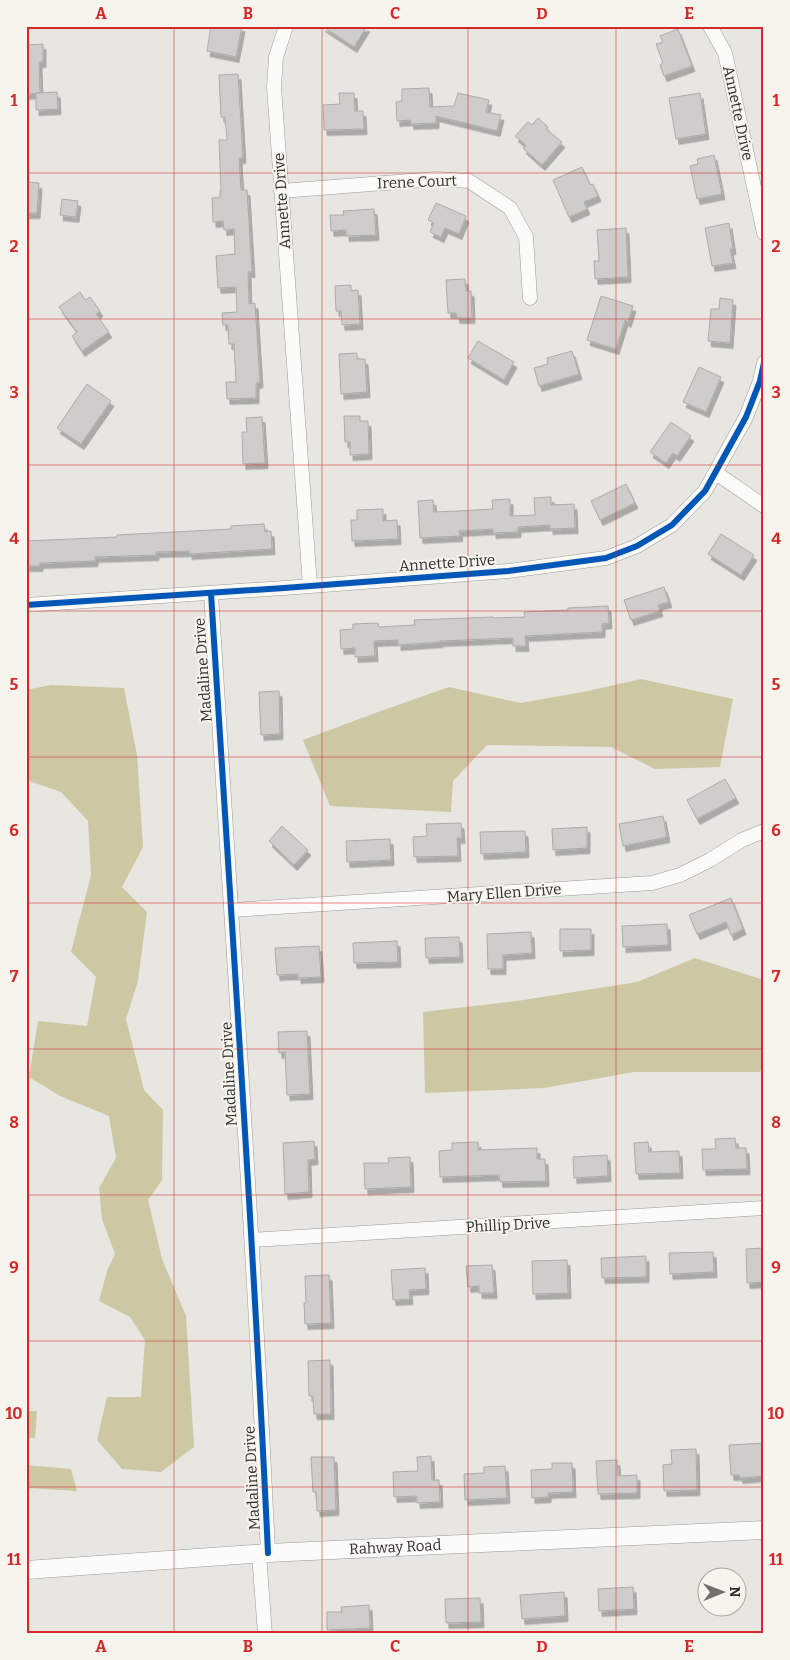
<svg xmlns="http://www.w3.org/2000/svg" width="790" height="1660" font-family="Bitter,serif">
	<style>
		.forest { fill: #cec7a4 }
		.building { fill: #cecdcc; stroke: #acabaa; filter: url(#shadow) }
		.lines { fill: none; stroke-linecap: round; stroke-linejoin: round }
		.minor-casing { stroke: #9b9a96; stroke-width: 15 }
		.tertiary-casing { stroke: #9b9a96; stroke-width: 19 }
		.minor { stroke: #fbfbfa; stroke-width: 14 }
		.tertiary { stroke: #fbfbfa; stroke-width: 18 }
		.cycleway-casing { stroke: #f6f4ec; stroke-width: 9 }
		.cycleway { stroke: #0057b8; stroke-width: 6 }
		.grid { fill: none; stroke: #d62828; stroke-width: 1; stroke-opacity: 0.55 }
		.labels { text-anchor: middle; dominant-baseline: central; stroke-width: 4; stroke-linejoin: round; paint-order: stroke }
		.street-label { font-size: 15px; fill: #31302d; stroke: #f6f4ec }
		.neatline { fill: none; stroke: #d62828; stroke-width: 2 }
		.grid-label { font-size: 16px; text-anchor: middle; font-weight: bold; fill: #d62828 }
	</style>
	<defs>
		<filter id="shadow"><feDropShadow dx="3" dy="5.5" stdDeviation="0" flood-color="#0004"/></filter>
	</defs>
	<rect width="100%" height="100%" fill="#e7e6e1"/>
	<path class="forest" d="M641 679 733 699 720 767 655 769 611 747 487 745 453 781 451 812 330 806 303 740 378 712 449 687 520 703 583 692Z
		M51 685 124 688 137 755 143 847 122 887 147 912 138 981 126 1019 144 1090 163 1110 162 1180 148 1200 162 1259 186 1316 194 1447 161 1472 122 1469 97 1440 107 1397H141L145 1340 130 1317 99 1301 107 1271 115 1254 102 1219 99 1188 116 1158 109 1116 60 1096 29 1077 38 1021 87 1026 96 977 71 952 91 875 88 821 61 792 26 780V690Z
		M695 958 764 980V1069L759 1072H634L544 1088 425 1093 423 1012 517 1001 637 982Z
		M26 1411H37L35 1438H26Z
		M26 1465 71 1469 77 1491 26 1488Z"/>
	<path class="building" d="M211 26H242L236 57 207 51Z
		M322 26H367L354 47Z
		M678 29 692 66 664 76 660 65 663 63 656 44 663 42 660 36Z
		M43 44V62H39L40 93 26 94V45Z
		M238 74 243 158H239L241 190H247L252 272H248L249 304 255 303 260 382 256 383V398L227 399 226 382H236L234 344H229L228 325H223L222 313 237 312 236 287 218 288 216 256 235 254 234 229 224 230 223 221 213 222 212 198 220 197V191H221L219 140H227L225 117H221L219 75Z
		M429 88 430 107 454 106 458 93 489 100 486 112 501 115 497 131 436 116V123L411 124 410 120 397 121 396 102 402 101V89Z
		M57 92 58 109 36 110V93Z
		M339 93H354L355 111H363L364 129 324 130 323 105 340 104Z
		M700 93 706 134 676 139 669 98Z
		M538 118 548 127 546 129 562 142 542 165 523 148 526 145 515 136 528 122 532 125Z
		M714 155 722 194 697 199 690 166 698 164 697 159Z
		M582 167 590 185 593 184 598 196 584 202 587 209 569 217 553 180Z
		M26 182 39 183 37 213H26Z
		M62 199 78 201 76 217 60 215Z
		M436 203 466 216 459 234 445 228 441 237 430 232 434 223 428 220Z
		M374 209 376 235 346 236V230L331 231 330 215H344L343 211Z
		M729 223 733 249H730L733 263 712 266 705 228Z
		M626 228 628 277 595 279 594 261H599L597 230Z
		M465 279 466 291H471L472 318H457L456 313H448L446 280Z
		M351 285V291L358 290 360 324 342 325 341 311H336L335 286Z
		M80 292 85 300 90 297 100 311 96 314 109 332 82 351 72 336 77 332 59 307Z
		M601 296 633 306 628 322 625 320 616 349 587 340Z
		M720 298 733 300 730 343 708 341 711 309H719Z
		M478 341 514 362 504 380 468 358Z
		M572 351 579 374 539 386 534 368 548 364 547 358Z
		M357 353V359H365L367 392 341 394 339 354Z
		M699 367 721 377 706 412 683 402Z
		M87 384 111 401 81 444 57 428Z
		M344 416H360V421H368L369 454 350 455V442H345Z
		M262 417 265 463 243 464 242 432H247L246 418Z
		M671 422 691 436 677 456 673 453 666 463 650 452Z
		M626 484 635 503 600 520 591 501Z
		M551 497V505L574 504 575 528 550 529V525L518 527V532L493 533V529L459 531 460 536 420 538 418 501 433 500 434 512 458 511 493 509 492 500 510 499V516L535 515 534 498Z
		M383 509V521L397 520 398 539 352 541 351 520H357V510Z
		M264 524 265 532 271 531 272 549 189 554V551L156 552V555L95 557V561L40 563V566H26V541L117 537V535L231 529V526Z
		M721 534 754 555 741 575 708 554Z
		M664 587 669 602 658 605 660 611 631 620 624 600Z
		M608 606 609 623 602 624V632L525 636 526 646H513V638L440 641V642L398 645V640L374 641 375 656 355 657V648L341 649 340 630 353 629V624L378 623 379 627 415 625 414 620 493 617V618L525 617 524 612 568 610V608Z
		M279 691 280 734 261 735 259 692Z
		M725 779 736 798 697 819 687 800Z
		M663 816 667 837 623 846 619 824Z
		M461 823 462 838H457L458 856 414 857 413 837 427 836 426 824Z
		M282 826 308 850 294 865 269 841Z
		M587 827V848L553 850 552 829Z
		M525 831 526 852 481 854 480 832Z
		M390 839 391 860 347 862 346 841Z
		M731 898 743 929 731 935 726 922 697 934 689 915Z
		M667 924 668 945 623 947 622 926Z
		M560 929H591V950L560 951Z
		M531 932 532 953 503 955V969H488L487 934Z
		M459 937 460 957 426 958 425 938Z
		M397 941 398 962 354 963 353 943Z
		M319 946 321 977 298 978V974L277 975 275 948Z
		M307 1031 310 1094 287 1095 285 1052 279 1053 278 1032Z
		M735 1138 736 1148H746L747 1169 703 1170 702 1149H716L715 1139Z
		M314 1141 315 1159 308 1160 309 1192 285 1194 283 1143Z
		M478 1142V1150L537 1148V1159H545L546 1181 500 1182 499 1175 440 1177 439 1151 452 1150V1143Z
		M648 1142 649 1152 679 1151 680 1173 636 1174 634 1143Z
		M607 1155 608 1176 574 1178 573 1157Z
		M410 1157 411 1187 365 1189 364 1163H389L388 1158Z
		M764 1248V1282L747 1283 746 1249Z
		M713 1252 714 1272 670 1274 669 1253Z
		M646 1256V1277L602 1278 601 1258Z
		M567 1260 568 1293 533 1294 532 1261Z
		M492 1265 494 1293H479V1286L468 1287 466 1266Z
		M425 1268 426 1289 409 1290 410 1299 393 1300 391 1270Z
		M329 1275 331 1323 305 1324 304 1303H306L305 1276Z
		M330 1360 331 1414H314L313 1396H309L308 1361Z
		M764 1443V1476L740 1478 739 1475H731L729 1445Z
		M696 1449 697 1490 664 1491 663 1465 672 1464 671 1450Z
		M431 1456 432 1480H439L440 1502 417 1503V1496L394 1497 393 1472 418 1471 417 1457Z
		M311 1457H334L336 1510 317 1511 316 1492H313Z
		M617 1460 618 1476 637 1475V1493L598 1494 596 1461Z
		M552 1463H572L573 1492 548 1493V1497L532 1498 531 1470 552 1469Z
		M505 1466 507 1498 465 1500 464 1474 484 1473V1467Z
		M633 1587 634 1609 599 1611 598 1589Z
		M564 1592 565 1616 522 1619 520 1595Z
		M480 1598 481 1622 446 1623 445 1599Z
		M369 1605 370 1628 327 1630V1612H342L341 1607Z"/>
	<g class="lines">
		<g class="minor-casing">
			<path id="minor" d="M286 26 276 57 274 87 310 586
				M710 26 725 53 764 233
				M281 191 436 179 469 181 510 208 526 237 530 298
				M716 473 764 506
				M211 593C231 913 253 1233 268 1553
				M26 605 284 588 508 571 606 558 637 546 672 525 705 491 746 417 760 381 764 363
				M232 910 652 883 680 875 710 860 742 840 764 831
				M252 1240 764 1208
				M259 1554 265 1634"/>
		</g>
		<g class="tertiary-casing">
			<g id="tertiary">
				<path id="s1" d="M26 1570 268 1553 764 1530"/>
			</g>
		</g>
		<use href="#minor" class="minor"/>
		<use href="#tertiary" class="tertiary"/>
		<g class="cycleway-casing">
			<path id="cycleway" d="M211 593C231 913 253 1233 268 1553
				M26 605 284 588 508 571 606 558 637 546 672 525 705 491 746 417 760 381 764 363"/>
		</g>
		<use href="#cycleway" class="cycleway"/>
	</g>
	<path class="grid" d="M174 26V1634M322 26V1634M468 26V1634M616 26V1634M26 173H764M26 319H764M26 465H764M26 611H764M26 757H764M26 903H764M26 1049H764M26 1195H764M26 1341H764M26 1487H764"/>
	<g class="labels">
		<g class="street-label">
			<text transform="translate(738 113) rotate(78)">Annette Drive</text>
			<text transform="translate(417 182) rotate(-2)">Irene Court</text>
			<text transform="translate(282 201) rotate(-94)">Annette Drive</text>
			<text transform="translate(447 563) rotate(-4)">Annette Drive</text>
			<text transform="translate(203 670) rotate(-94)">Madaline Drive</text>
			<text transform="translate(504 893) rotate(-4)">Mary Ellen Drive</text>
			<text transform="translate(229 1074) rotate(-93)">Madaline Drive</text>
			<text transform="translate(508 1225) rotate(-3)">Phillip Drive</text>
			<text transform="translate(252 1478) rotate(-93)">Madaline Drive</text>
			<text stroke="none"><textPath href="#s1" startOffset="370">Rahway Road</textPath></text>
		</g>
	</g>
	<rect width="790" height="1660" fill="none" stroke="#f6f4ec" stroke-width="55"/>
	<g transform="translate(722 1592) rotate(89)"><circle r="24" fill="#f6f4ec" stroke="#a7a6a0"/>
	<path d="M0-4L9 19L0 12L-9 19Z" fill="#71706c"/>
	<text y="-8" font-size="14" font-weight="bold" text-anchor="middle" fill="#31302d">N</text>
	</g>
	<rect x="28" y="28" width="734" height="1604" class="neatline"/>
	<g class="grid-label">
		<text x="101" y="19">A</text>
		<text x="248" y="19">B</text>
		<text x="395" y="19">C</text>
		<text x="542" y="19">D</text>
		<text x="689" y="19">E</text>
		<text x="14" y="106">1</text>
		<text x="776" y="106">1</text>
		<text x="14" y="252">2</text>
		<text x="776" y="252">2</text>
		<text x="14" y="398">3</text>
		<text x="776" y="398">3</text>
		<text x="14" y="544">4</text>
		<text x="776" y="544">4</text>
		<text x="14" y="690">5</text>
		<text x="776" y="690">5</text>
		<text x="14" y="836">6</text>
		<text x="776" y="836">6</text>
		<text x="14" y="982">7</text>
		<text x="776" y="982">7</text>
		<text x="14" y="1128">8</text>
		<text x="776" y="1128">8</text>
		<text x="14" y="1273">9</text>
		<text x="776" y="1273">9</text>
		<text x="14" y="1419">10</text>
		<text x="776" y="1419">10</text>
		<text x="14" y="1565">11</text>
		<text x="776" y="1565">11</text>
		<text x="101" y="1652">A</text>
		<text x="248" y="1652">B</text>
		<text x="395" y="1652">C</text>
		<text x="542" y="1652">D</text>
		<text x="689" y="1652">E</text>
	</g>
</svg>
